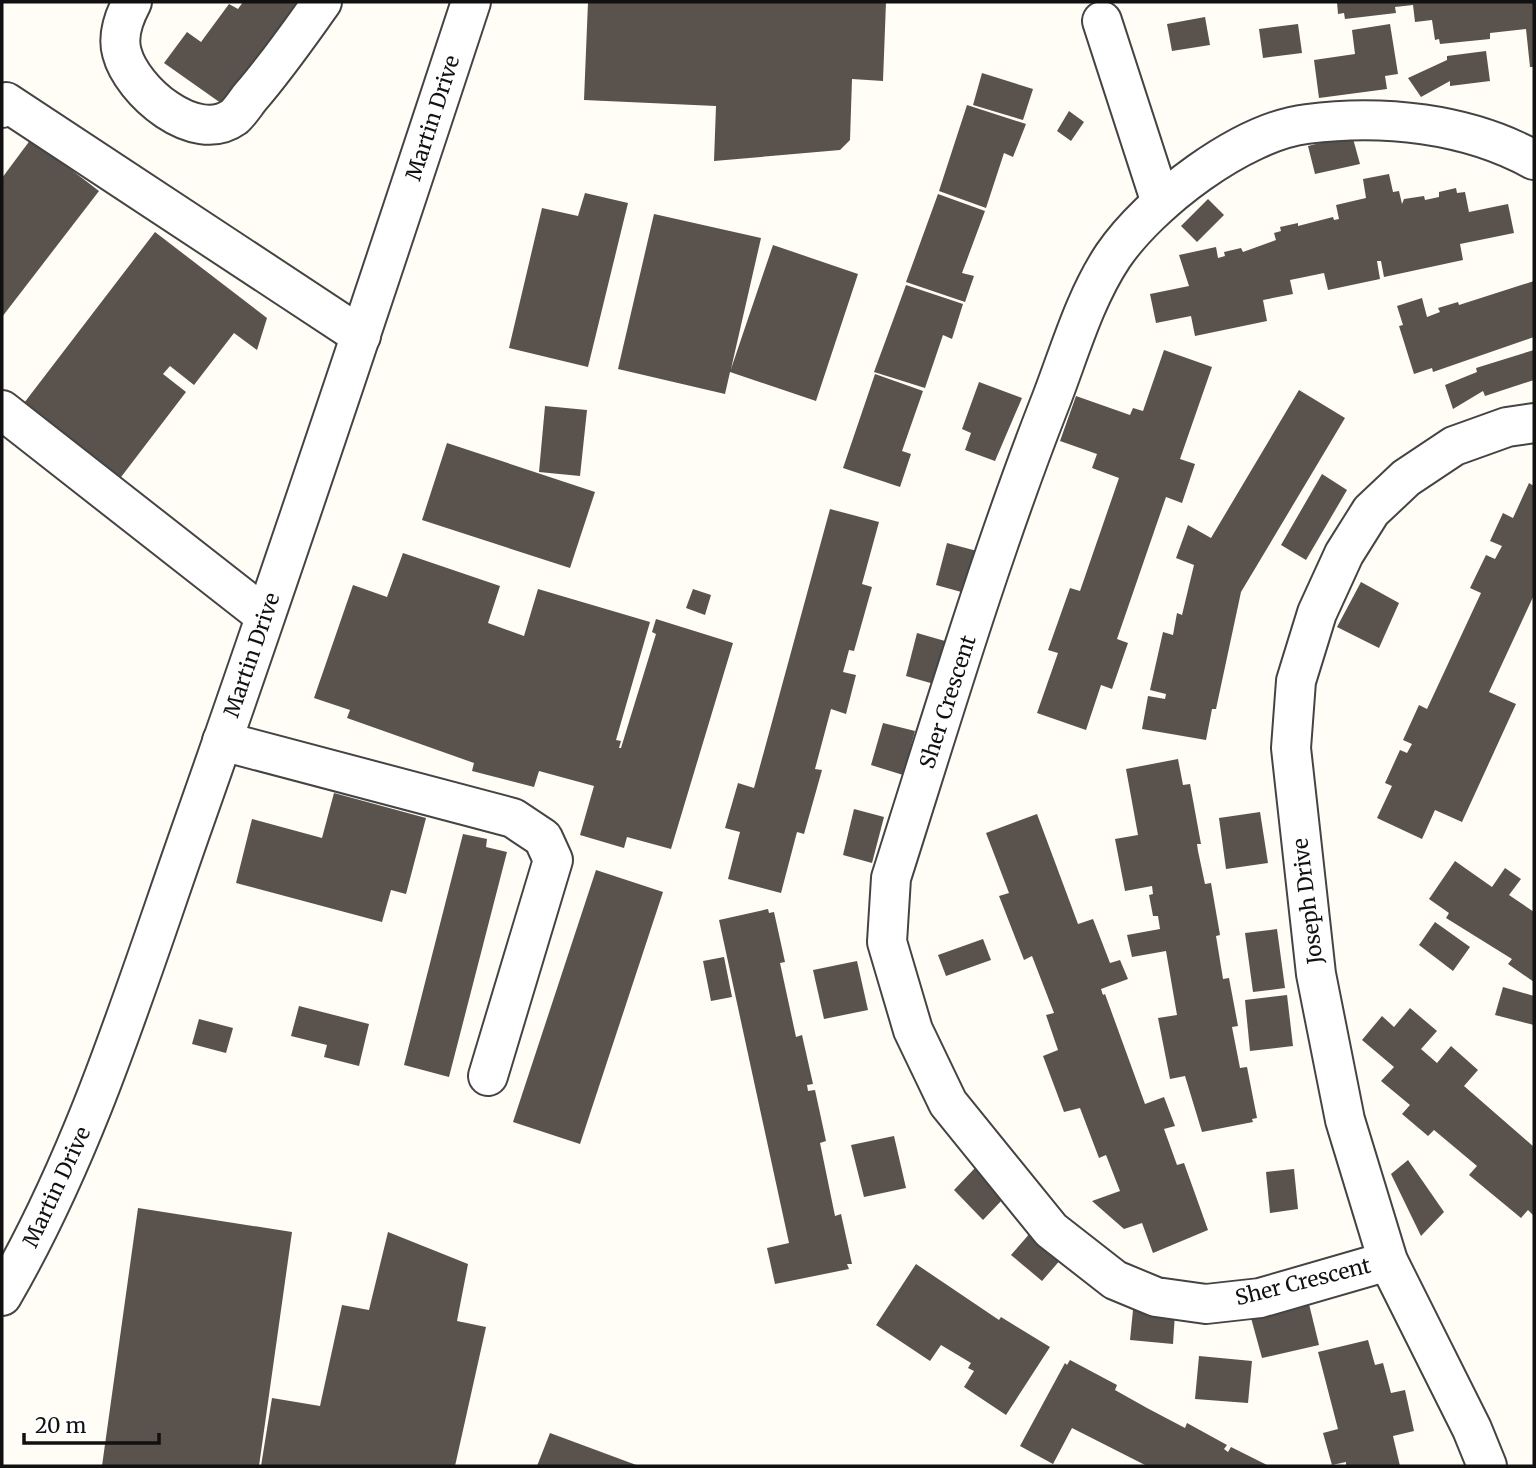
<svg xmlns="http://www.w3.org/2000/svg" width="1536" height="1468" font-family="Merriweather,serif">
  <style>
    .building { fill: #5a524d }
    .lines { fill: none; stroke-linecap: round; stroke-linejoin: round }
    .minor-casing { stroke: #444; stroke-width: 42 }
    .minor { stroke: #fff; stroke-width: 38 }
    .labels { text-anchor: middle; stroke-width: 7; stroke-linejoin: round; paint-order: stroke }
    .street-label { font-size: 21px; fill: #111; stroke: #fff }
  </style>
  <rect width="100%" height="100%" fill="#fffdf5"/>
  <g class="building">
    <path d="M243,2H300L225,106L164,63L187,32L201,42L229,4L238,9Z"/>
    <path d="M588,2H886L883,81L852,79L850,140L840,150L714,161L716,106L584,100Z"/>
    <path d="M1337,2H1534V67H1530L1526,29L1490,33V39L1440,44L1439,39L1435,40L1432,20L1415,22L1413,5L1395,7L1396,13L1345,19L1344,13L1338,14Z"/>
    <path d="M1205,17L1210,45L1172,51L1167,24Z"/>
    <path d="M1298,24L1302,53L1263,58L1259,29Z"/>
    <path d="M1390,24L1398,74L1385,76L1387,89L1319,98L1314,60L1355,54L1352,30Z"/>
    <path d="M1486,51L1490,81L1450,86V81L1421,97L1408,78L1447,60V56Z"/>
    <path d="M982,73L1033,89L1023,120L973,105Z"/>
    <path d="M967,105L1026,124L1013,157L1004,153L986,208L939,191Z"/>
    <path d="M1069,111L1084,122L1071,141L1057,131Z"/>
    <path d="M1352,135L1360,164L1315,174L1308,146Z"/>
    <path d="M31,139L99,191L2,317V178Z"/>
    <path d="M1389,174L1393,192L1399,191L1402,204L1404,199L1424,196L1425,200L1439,197V192L1456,188L1457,193L1465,192L1469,212L1508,204L1514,233L1460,244L1463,260L1384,277L1381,261H1377L1380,279L1328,290L1324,273L1290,280L1293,294L1263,300L1267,321L1195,336L1191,316L1156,323L1150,294L1189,286L1179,255L1216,247L1218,258L1225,256L1224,252L1241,248L1243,252L1276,240L1274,233L1281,231L1280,227L1298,223V226L1333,217L1334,220L1339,219L1336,205L1366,198L1363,179Z"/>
    <path d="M585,193L628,203L588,367L509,348L542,208L578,216Z"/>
    <path d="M938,194L985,211L962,273L974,276L965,302L906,282Z"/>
    <path d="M1208,199L1224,215L1197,242L1181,226Z"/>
    <path d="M654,214L761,238L731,369L773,245L858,274L816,401L730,372L725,394L618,369Z"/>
    <path d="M155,232L267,318L257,350L234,333L194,385L170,366L163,374L186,392L118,481L21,407Z"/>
    <path d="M1534,281V337L1433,372L1432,368L1414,374L1399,326L1403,325L1397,306L1422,298L1427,317L1440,312L1438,308L1458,302L1459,305Z"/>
    <path d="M906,285L963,304L952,339L943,335L925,388L874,372Z"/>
    <path d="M1164,350L1212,367L1180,459L1195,464L1182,503L1166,497L1117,639L1128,643L1112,689L1101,685L1086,730L1037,713L1058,653L1048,650L1070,588L1080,591L1119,478L1092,468L1097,454L1060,441L1076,396L1130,415L1133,408L1143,411Z"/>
    <path d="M1534,350V380L1485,396L1483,391L1453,409L1445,385L1477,372L1476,368Z"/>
    <path d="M875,374L923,391L902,451L911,454L900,487L843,468Z"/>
    <path d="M979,382L1022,398L995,461L965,450L971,433L962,429Z"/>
    <path d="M1299,390L1345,418L1241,592L1216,709H1212L1206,740L1142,729L1148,696L1165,699L1166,694L1150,690L1163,632L1173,635L1177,613L1182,615L1194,565L1176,558L1188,525L1211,538Z"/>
    <path d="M545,406L587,410L580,476L539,472Z"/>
    <path d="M447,443L595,492L570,568L422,520Z"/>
    <path d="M1322,474L1347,490L1306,560L1281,545Z"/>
    <path d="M1529,483L1534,486V595L1489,692L1516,704L1462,822L1435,810L1422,839L1377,818L1392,786L1385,783L1400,750L1407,753L1412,744L1403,740L1419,705L1427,709L1481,593L1470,588L1486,555L1495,559L1502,546L1490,541L1503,513L1513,518Z"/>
    <path d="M830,509L879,522L862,584L872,587L854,651L849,650L843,672L856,675L846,714L831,709L815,769L822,770L804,834L797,832L781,893L728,879L740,832L725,828L738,783L754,788Z"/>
    <path d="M947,543L977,551L965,593L936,585Z"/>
    <path d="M403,553L500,586L488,623L524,636L538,589L650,622L616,740L621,741L619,748H621L656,634L652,632L656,619L733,643L671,849L627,837L624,848L580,835L594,786L539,771L534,787L472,771L474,763L347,718L350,710L314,698L353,585L387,597Z"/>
    <path d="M1361,582L1399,603L1379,648L1337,627Z"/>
    <path d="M693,589L711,595L705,615L686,608Z"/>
    <path d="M917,633L945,641L934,684L906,676Z"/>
    <path d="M883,723L915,731L903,775L871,765Z"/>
    <path d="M1178,759L1183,785L1190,784L1201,844H1197L1198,851L1205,884L1211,883L1220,935L1216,936L1223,979L1229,978L1238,1026L1232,1027L1240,1068L1247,1067L1257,1118L1252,1119L1253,1122L1202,1132L1185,1076L1170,1079L1158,1018L1177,1015L1166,951L1132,957L1127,935L1160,929L1158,916H1153L1149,895L1153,894L1152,886L1125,891L1115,839L1138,835L1126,769Z"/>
    <path d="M334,793L426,818L406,894L391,890L382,922L236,883L252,819L322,838Z"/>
    <path d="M854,809L884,817L872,863L843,855Z"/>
    <path d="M1260,812L1268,863L1226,869L1219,818Z"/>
    <path d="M1037,814L1078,924L1093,919L1110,963L1120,960L1128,979L1101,989L1103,995L1105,994L1145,1104L1164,1097L1175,1126L1164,1129L1177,1165L1184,1163L1208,1230L1153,1253L1142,1223L1124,1229L1092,1201L1120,1191L1106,1155L1099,1158L1080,1108L1064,1112L1043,1056L1058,1050L1046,1015L1054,1013L1032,956L1024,960L999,896L1009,893L986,833Z"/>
    <path d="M463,834L487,839L486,847L507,852L449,1077L404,1065Z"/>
    <path d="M1455,861L1492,887L1505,868L1521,879L1509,895L1534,912V982L1508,964L1512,959L1446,918L1449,913L1429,899Z"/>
    <path d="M596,870L663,892L580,1144L513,1122Z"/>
    <path d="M768,909L769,913L774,912L785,962L780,963L796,1037L802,1035L813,1084L807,1085L808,1091L815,1090L826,1141L820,1143L835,1216L841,1214L852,1264H847L849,1269L775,1284L767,1248L789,1243L719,920Z"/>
    <path d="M1435,922L1470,947L1453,971L1419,945Z"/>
    <path d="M1277,929L1285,988L1253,992L1245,933Z"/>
    <path d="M983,939L991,960L946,976L938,955Z"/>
    <path d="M724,957L732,997L711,1001L703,961Z"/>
    <path d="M857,961L868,1010L824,1019L813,970Z"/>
    <path d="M1503,987L1534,996V1025L1495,1015Z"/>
    <path d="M1287,995L1293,1046L1250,1051L1245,1000Z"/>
    <path d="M299,1006L369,1024L359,1066L324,1057L327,1045L291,1036Z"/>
    <path d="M1410,1008L1437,1031L1421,1049L1437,1063L1451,1046L1478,1070L1464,1086L1534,1147V1216L1528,1210L1521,1218L1469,1175L1477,1166L1434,1130L1428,1136L1402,1114L1410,1105L1381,1081L1394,1067L1362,1040L1382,1016L1394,1027Z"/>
    <path d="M199,1019L233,1028L226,1053L192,1044Z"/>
    <path d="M894,1136L906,1188L864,1197L851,1145Z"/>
    <path d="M1408,1160L1444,1212L1421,1236L1391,1174Z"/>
    <path d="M975,1168L1004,1198L983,1220L954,1190Z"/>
    <path d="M1294,1169L1298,1209L1270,1213L1266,1172Z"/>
    <path d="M138,1208L292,1232L259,1466H102Z"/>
    <path d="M388,1232L468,1264L457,1321L486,1327L455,1466H261L272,1398L320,1406L342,1305L369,1310Z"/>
    <path d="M1031,1232L1062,1258L1042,1281L1011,1255Z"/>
    <path d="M916,1264L999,1320L1001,1317L1050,1347L1006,1415L964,1387L974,1371L968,1368L971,1363L941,1345L930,1361L876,1325Z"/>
    <path d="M1309,1304L1319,1345L1262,1358L1251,1318Z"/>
    <path d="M1133,1310L1175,1313L1173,1344L1130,1340Z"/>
    <path d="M1368,1340L1375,1365L1383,1363L1391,1393L1405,1390L1414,1431L1393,1436L1400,1466H1346V1462L1332,1465L1323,1433L1338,1429L1318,1352Z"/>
    <path d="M1199,1356L1252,1361L1248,1403L1195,1399Z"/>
    <path d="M1070,1360L1117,1385L1115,1390L1147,1408L1185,1428L1187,1423L1227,1445L1224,1449L1228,1452L1231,1447L1269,1466H1147L1072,1428L1053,1464L1020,1446L1065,1363L1067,1365Z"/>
    <path d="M550,1433L639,1466H537Z"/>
  </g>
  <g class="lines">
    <g class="minor-casing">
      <g id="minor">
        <path d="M132,2C124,17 117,36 122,53C132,91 195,145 234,117C240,112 246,102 251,96C277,66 299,34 322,2"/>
        <path d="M1102,21L1161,203"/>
        <path d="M2,108L6,102L361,336"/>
        <path d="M2,410L265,616"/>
        <path d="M222,741L513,818L543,838L553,860L488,1076"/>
        <path d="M1388,1261L1260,1298L1206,1304L1156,1297L1115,1280L1051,1230L948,1103L913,1030L887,942L891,878C941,721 988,562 1048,408C1068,358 1083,301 1113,256C1150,202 1241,132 1307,124C1382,114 1467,123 1534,160"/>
        <path d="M2,1296C88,1148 137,983 194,822C290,550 381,276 471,2"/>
        <path d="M1487,1466L1472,1429L1388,1261L1345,1120L1316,974L1291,748L1296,681L1317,613L1344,554L1371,511L1406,478L1454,446L1507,427L1534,423"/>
      </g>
    </g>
    <use href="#minor" class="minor"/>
  </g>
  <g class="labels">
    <g class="street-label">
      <text transform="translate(433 118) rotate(-72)" y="7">Martin Drive</text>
      <text transform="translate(252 655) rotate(-71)" y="7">Martin Drive</text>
      <text transform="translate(948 702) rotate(-72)" y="7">Sher Crescent</text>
      <text transform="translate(1308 901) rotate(-97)" y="7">Joseph Drive</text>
      <text transform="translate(57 1187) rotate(-65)" y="7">Martin Drive</text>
      <text transform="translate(1303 1282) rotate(-14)" y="7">Sher Crescent</text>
    </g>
  </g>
  <rect width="1536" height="1468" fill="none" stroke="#111111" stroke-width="7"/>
  <path d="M24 1433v10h135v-10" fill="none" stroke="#111111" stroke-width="3.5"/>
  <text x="35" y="1433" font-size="21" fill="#111111" stroke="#ffffff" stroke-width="5" paint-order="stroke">20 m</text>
</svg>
